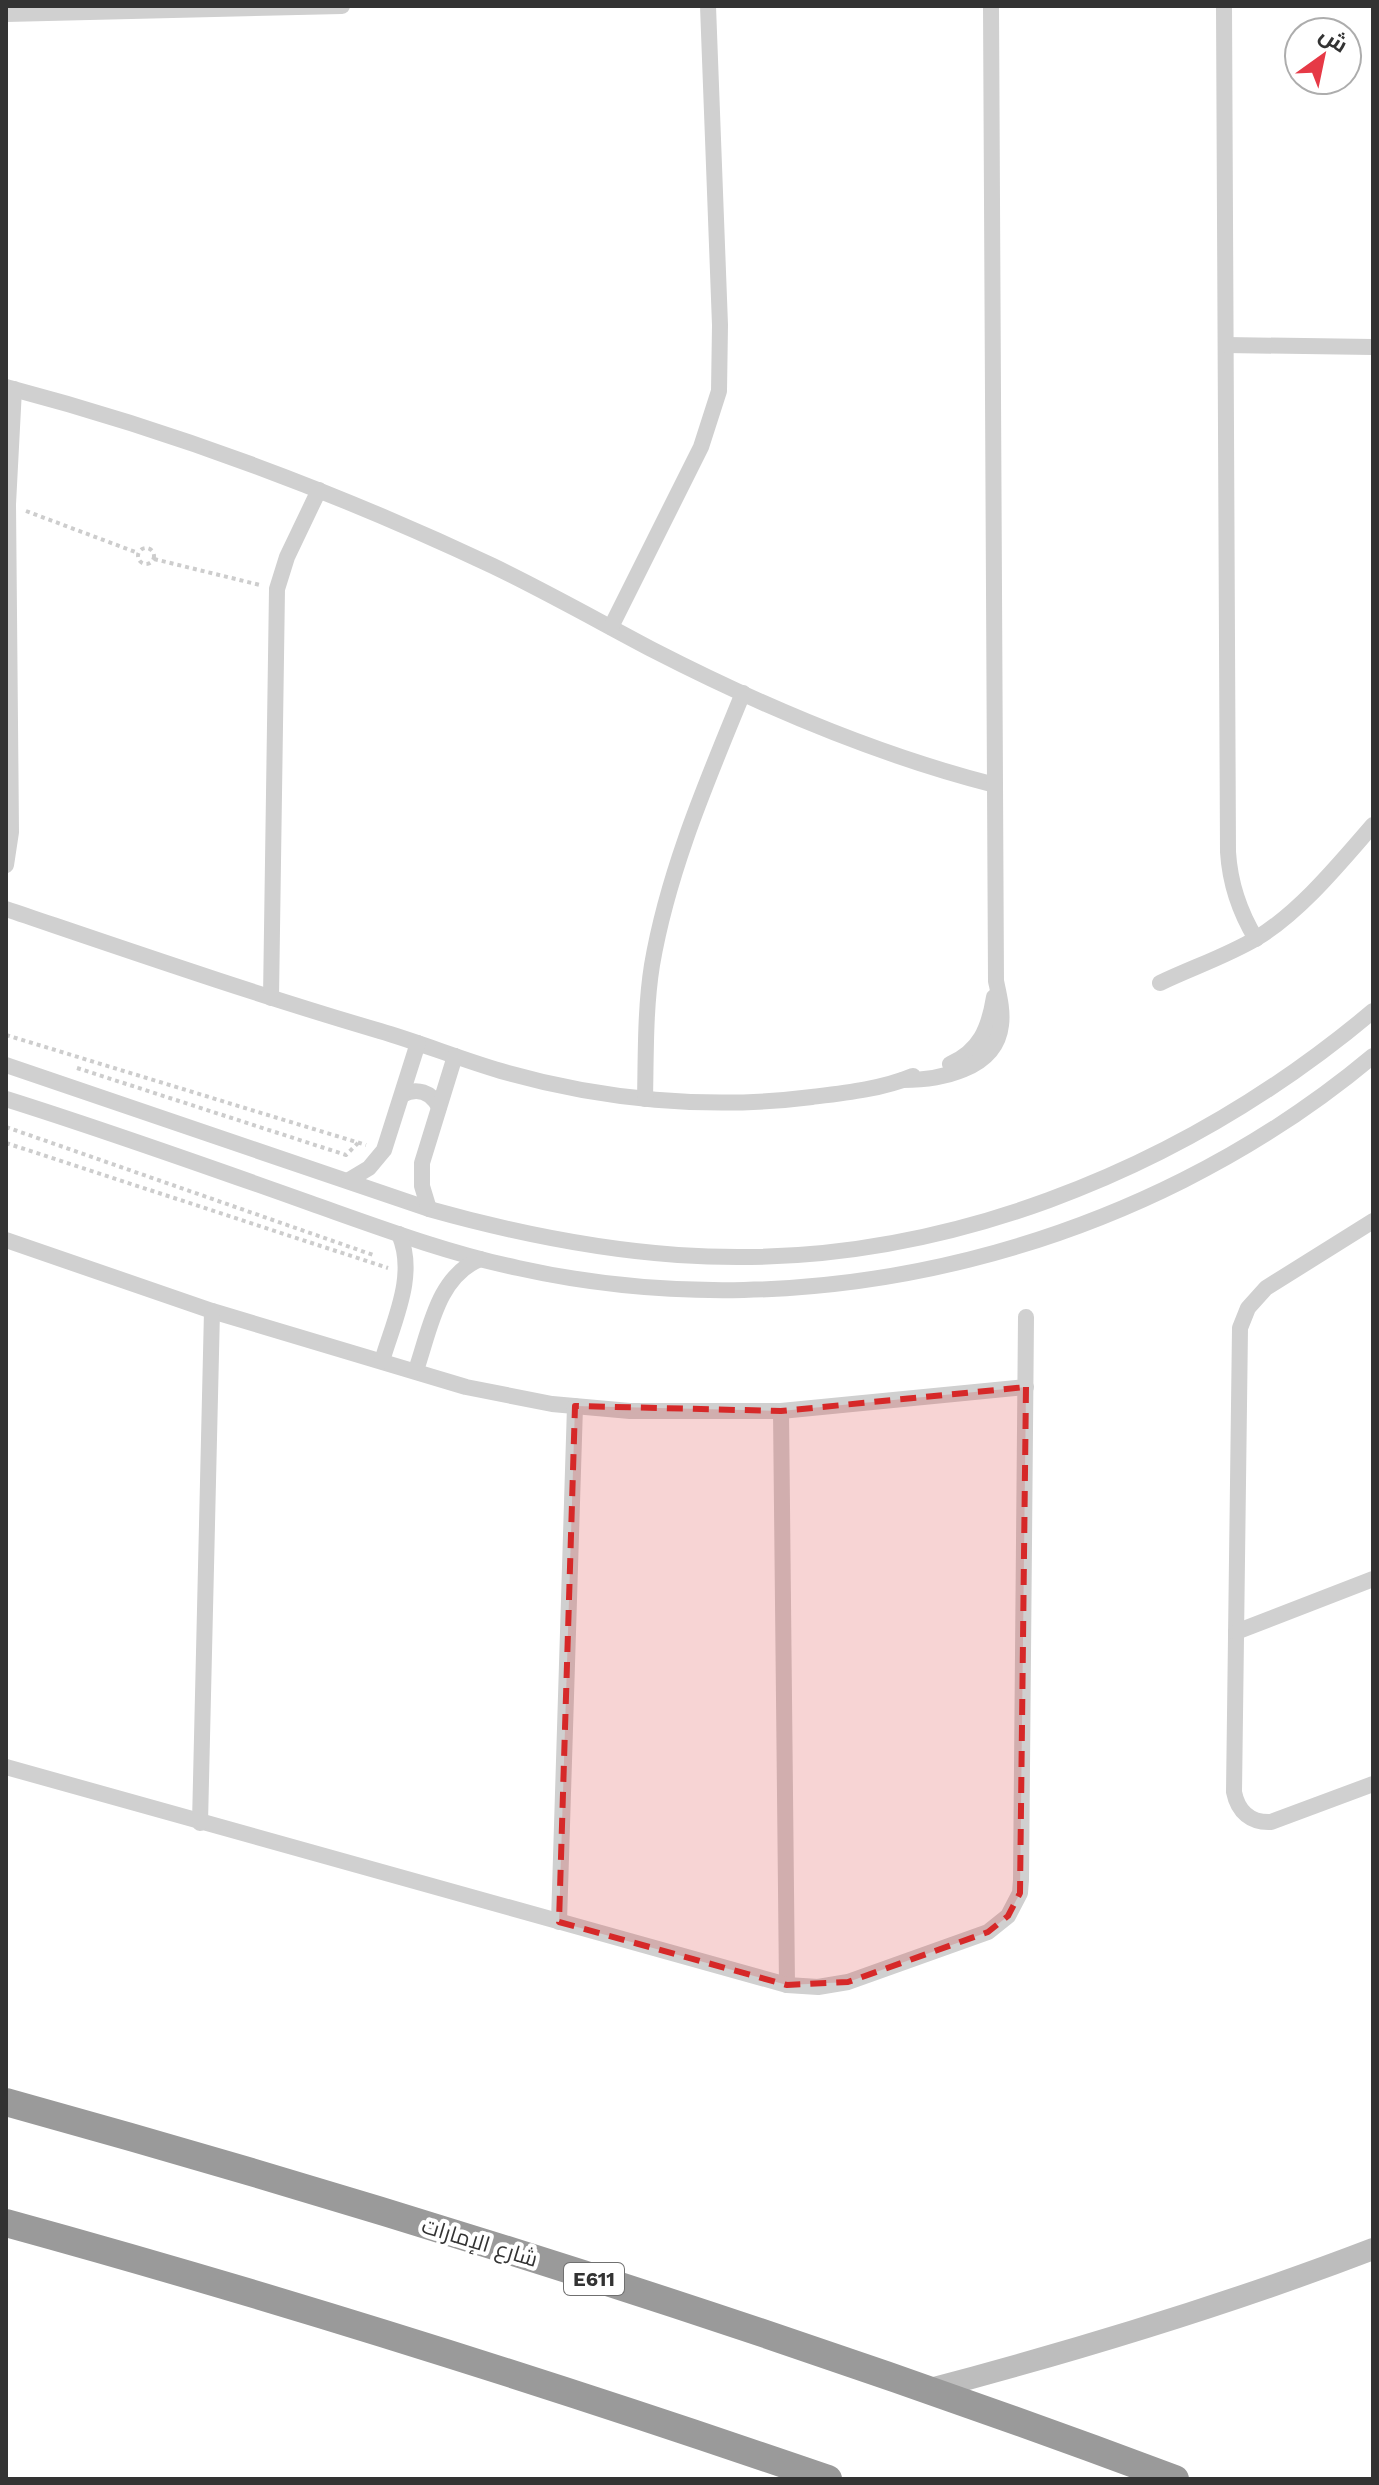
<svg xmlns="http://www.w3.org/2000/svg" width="1379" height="2485" font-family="'Work Sans',Cairo,sans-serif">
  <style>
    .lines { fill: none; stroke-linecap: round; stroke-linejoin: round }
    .path { stroke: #cdcdcd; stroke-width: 4; stroke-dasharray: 4 4; stroke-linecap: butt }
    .street { stroke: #d0d0d0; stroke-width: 16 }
    .secondary { stroke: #bdbdbd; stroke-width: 22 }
    .highway { stroke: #9a9a9a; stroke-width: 28 }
    .marked { fill: #d62828; fill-opacity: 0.2; stroke: #d62828; stroke-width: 6; stroke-dasharray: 16 10; stroke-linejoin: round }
    .labels { text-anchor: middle; stroke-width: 8; stroke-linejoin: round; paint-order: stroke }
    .shield { fill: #fff; stroke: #707070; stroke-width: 2 }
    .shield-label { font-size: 20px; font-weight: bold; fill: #333 }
    .street-label { font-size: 22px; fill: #333; stroke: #fff }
  </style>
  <rect width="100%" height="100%" fill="#fff"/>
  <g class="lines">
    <g class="path">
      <path d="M26,511L138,553"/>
      <circle cx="146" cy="556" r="8"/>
      <path d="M154,559L260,585"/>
      <path d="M6,1035L366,1145"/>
      <path d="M77,1068L346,1155L358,1143"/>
      <path d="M6,1127L376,1256"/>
      <path d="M6,1143L388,1268"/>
    </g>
    <g class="street">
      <path d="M1224,6L1228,852C1230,884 1239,911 1256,939"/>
      <path d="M6,14L342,6"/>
      <path d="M1226,345L1373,347"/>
      <path d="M6,387C174,431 336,492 493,566C547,592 600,622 653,650C762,706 877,755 995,785"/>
      <path d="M611,627L701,447L719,391L720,325L708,6"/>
      <path d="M6,865L11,832L8,504L14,389"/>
      <path d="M6,909C130,951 254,994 380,1031C421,1043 460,1059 501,1071C601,1100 709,1110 812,1097C845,1093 882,1089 913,1076"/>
      <path d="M1160,983C1191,968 1227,956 1257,938C1301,911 1339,864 1373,825"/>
      <path d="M271,998L277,589L287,557L319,490"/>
      <path d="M950,1064C980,1051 989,1028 994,997"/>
      <path d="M6,1065L429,1209C511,1232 593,1249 678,1255C932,1273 1181,1172 1373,1011"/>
      <path d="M903,1080C939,1080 996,1070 1001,1025C1003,1011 999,995 996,981L991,6"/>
      <path d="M402,1095C417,1087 431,1092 439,1107"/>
      <path d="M6,1099C108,1131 209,1167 310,1203C378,1227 447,1253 518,1268C814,1334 1141,1250 1373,1056"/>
      <path d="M645,1099C646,1054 645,1009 652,965C668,871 707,781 743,693"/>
      <path d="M349,1180L369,1168L384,1150L418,1043"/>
      <path d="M429,1209L422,1186V1163L455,1056"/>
      <path d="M1373,1221L1266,1288L1248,1308L1240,1328L1234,1792C1238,1812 1251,1823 1271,1822L1373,1784"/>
      <path d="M6,1240L212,1311L466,1387L552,1404L630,1411H781L1026,1387"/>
      <path d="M382,1361C394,1320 417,1275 399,1234"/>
      <path d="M416,1370C430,1330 437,1277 480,1259"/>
      <path d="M781,1411L787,1985"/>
      <path d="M1236,1632L1373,1579"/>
      <path d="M6,1767L787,1985L818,1987L848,1982L988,1932L1008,1916L1020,1893L1021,1880L1026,1317"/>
      <path d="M200,1823L212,1311"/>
      <path d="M559,1922L575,1406"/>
    </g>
    <path class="secondary" d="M927,2390C1078,2350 1227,2305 1373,2249"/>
    <g class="highway">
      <path d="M6,2102C400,2211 791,2336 1175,2479"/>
      <path d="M6,2223C283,2299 557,2386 828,2479"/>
    </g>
  </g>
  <path class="marked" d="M1026,1387L1020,1893L1008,1916L988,1932L848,1982L787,1985L559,1922L575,1406L781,1411Z"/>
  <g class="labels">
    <rect class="shield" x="564" y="2263" width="60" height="32" rx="6"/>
    <g class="shield-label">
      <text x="594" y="2286">E611</text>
    </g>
    <g class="street-label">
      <text transform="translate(480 2242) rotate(17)" y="8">شارع الإمارات</text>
    </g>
  </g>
  <rect width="1379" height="2485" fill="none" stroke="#333333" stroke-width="16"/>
  <g transform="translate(1323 56) rotate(33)"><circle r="38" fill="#ffffff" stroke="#adadad" stroke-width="2"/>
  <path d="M0-6L14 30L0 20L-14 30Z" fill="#e63946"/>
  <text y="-12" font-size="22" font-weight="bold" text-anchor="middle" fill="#333333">ش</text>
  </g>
</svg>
